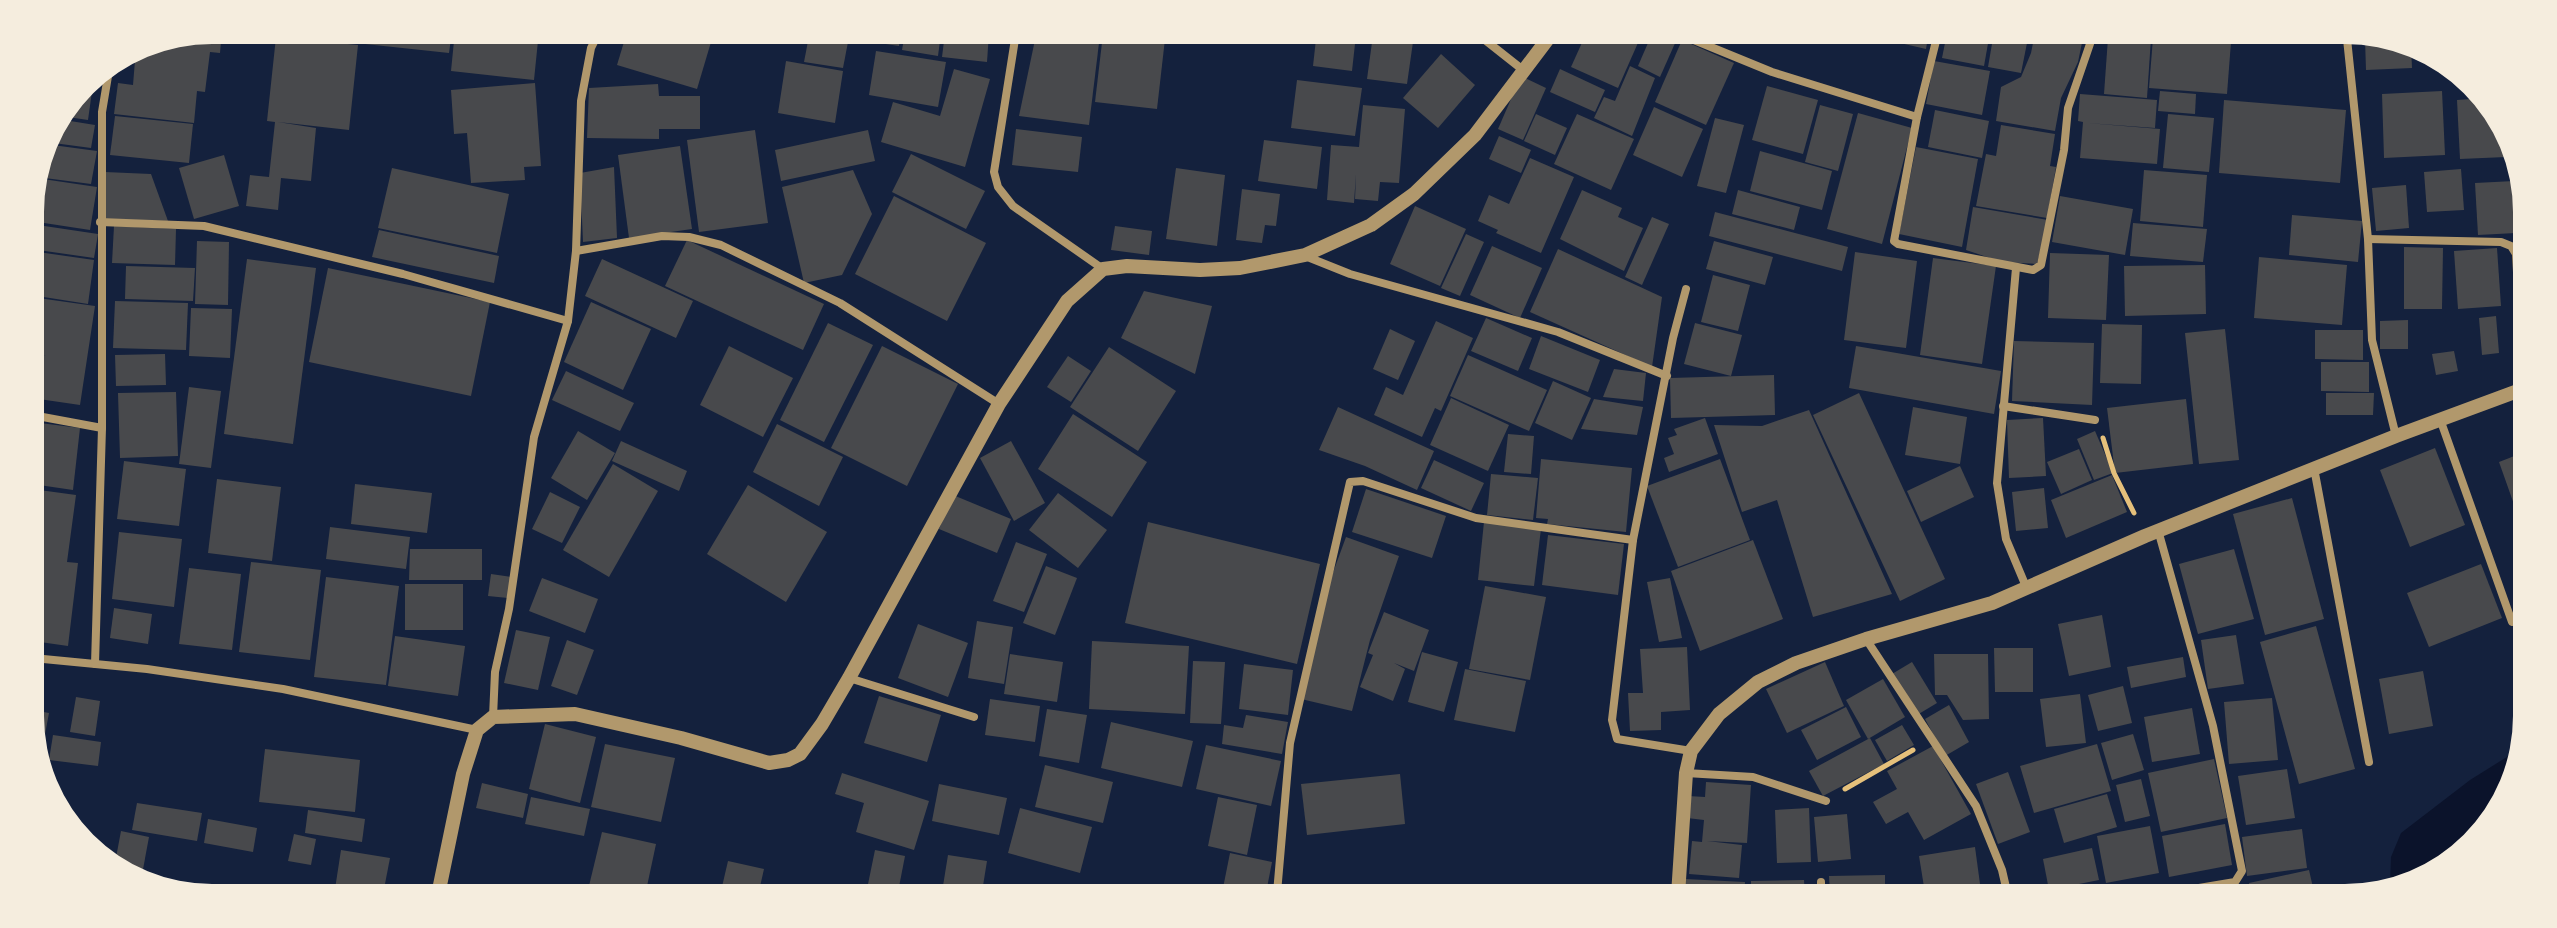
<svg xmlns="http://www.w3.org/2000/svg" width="2557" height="928" font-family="'Varela Round',sans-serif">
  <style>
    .water { fill: #0b132b }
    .building { fill: #48494c }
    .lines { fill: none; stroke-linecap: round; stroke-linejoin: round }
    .path { stroke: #e5c07b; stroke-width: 5 }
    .minor { stroke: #b1986c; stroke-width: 8 }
    .tertiary { stroke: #b1986c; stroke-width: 14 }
  </style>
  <rect width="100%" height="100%" fill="#14213d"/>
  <path class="water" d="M2518,750L2517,774L2456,860L2390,885L2391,857L2401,833L2470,780Z"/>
  <g class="building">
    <path d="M212,30H222L220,53L210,52L205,92L197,91L194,123L114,114L118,83L133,85L136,48L143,44Z"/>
    <path d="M309,30L344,31H452L449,53L309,38Z"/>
    <path d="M455,31H539L534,80L451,71Z"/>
    <path d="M627,32H714L697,89L617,65Z"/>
    <path d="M867,33H901L899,46L866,41Z"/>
    <path d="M905,33H941L938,56L902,50Z"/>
    <path d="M945,33H989L987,62L942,57Z"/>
    <path d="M1103,34L1165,39L1157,109L1095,102Z"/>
    <path d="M1036,35L1099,43L1089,125L1019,116Z"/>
    <path d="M1373,35H1414L1407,84L1367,79Z"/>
    <path d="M809,36L848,42L843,68L804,62Z"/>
    <path d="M1585,36H1641L1618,88L1571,67Z"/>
    <path d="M1651,36H1666L1676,41L1660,77L1638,66Z"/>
    <path d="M276,37L358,45L349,130L278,122L316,128L311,181L281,178L278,210L246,206L250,175L269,177L275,122L267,121Z"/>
    <path d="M1874,37H1928L1926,49Z"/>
    <path d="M1946,38H1989L1984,66L1942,58Z"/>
    <path d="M1993,38H2028L2021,73L1988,67Z"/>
    <path d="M2034,38H2083L2078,62L2061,98L2055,131L1996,121L2001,87L2021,77L2031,53Z"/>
    <path d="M2108,38H2151L2147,98L2104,94Z"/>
    <path d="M2153,38L2231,42L2227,94L2149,88Z"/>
    <path d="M1316,39L1355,44L1352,71L1313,66Z"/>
    <path d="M2365,39L2403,40L2411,45L2412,68L2366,70Z"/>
    <path d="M1682,40L1734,63L1706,125L1655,102Z"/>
    <path d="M876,51L946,62L938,107L869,95Z"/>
    <path d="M1441,54L1475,85L1438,128L1403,98Z"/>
    <path d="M786,61L843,71L835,123L778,113Z"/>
    <path d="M1934,61L1990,71L1982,115L1926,104Z"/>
    <path d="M1630,66L1655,78L1632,136L1594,118L1604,97L1615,101Z"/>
    <path d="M954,69L990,79L965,167L881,142L893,102L940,116Z"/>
    <path d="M1560,69L1605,90L1595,112L1550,92Z"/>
    <path d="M1521,76L1546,88L1523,140L1498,129Z"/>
    <path d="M1297,80L1362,88L1355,136L1291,128Z"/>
    <path d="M86,83L93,84L88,120L61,116Z"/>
    <path d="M535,83L541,166L524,167L525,180L471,183L467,133L454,134L451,90Z"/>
    <path d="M658,84L659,96H700V129H659V139L587,138L589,88Z"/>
    <path d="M1767,86L1818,100L1803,154L1752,140Z"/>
    <path d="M2160,91L2196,94L2195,114L2158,111Z"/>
    <path d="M2442,91L2445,155L2384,158L2382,94Z"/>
    <path d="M2080,94L2157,100L2155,128L2087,123L2160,129L2157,164L2080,158L2083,122L2078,121Z"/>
    <path d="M2485,98L2505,143L2506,157L2460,159L2457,100Z"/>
    <path d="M2224,100L2346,110L2340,183L2219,173Z"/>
    <path d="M1363,105L1405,109L1399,183L1380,182L1378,201L1355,199L1356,174L1354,203L1327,200L1331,145L1359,147Z"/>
    <path d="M1820,105L1853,114L1838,171L1805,162Z"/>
    <path d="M1654,107L1703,129L1682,177L1633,155Z"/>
    <path d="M1935,110L1989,121L1982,158L1928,147Z"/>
    <path d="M1858,113L1912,128L1882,244L1827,229Z"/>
    <path d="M1536,114L1567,128L1555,155L1524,141Z"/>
    <path d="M1577,114L1634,139L1611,190L1554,164Z"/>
    <path d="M2168,114L2214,118L2209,172L2163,168Z"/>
    <path d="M115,116L193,124L189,163L110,155Z"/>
    <path d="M1715,118L1744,125L1726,193L1697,186Z"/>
    <path d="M58,119L95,125L91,148L46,142L49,132Z"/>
    <path d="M2001,125L2055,134L2050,166L2056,167L2047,218L1976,206L1986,154L1996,156Z"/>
    <path d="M1016,129L1082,137L1078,172L1012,165Z"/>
    <path d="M755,130L768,223L699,232L687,140Z"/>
    <path d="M868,130L875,161L781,181L775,150Z"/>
    <path d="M1499,136L1531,150L1521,173L1489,159Z"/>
    <path d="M1264,140L1322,147L1317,189L1258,181Z"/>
    <path d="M45,144L97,151L91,184L37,177Z"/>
    <path d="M680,146L692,229L629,238L618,155Z"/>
    <path d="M1916,147L1978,159L1962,247L1899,234Z"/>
    <path d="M1760,151L1832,171L1822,210L1750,191Z"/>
    <path d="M911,154L985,191L966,229L892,192Z"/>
    <path d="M224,155L239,206L194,219L179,168Z"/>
    <path d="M1530,158L1574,177L1541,253L1496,233L1498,230L1478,221L1489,195L1509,204Z"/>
    <path d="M614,167L617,238L583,242L580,173Z"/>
    <path d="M392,168L509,194L497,253L378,228Z"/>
    <path d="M1176,168L1225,175L1217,246L1166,239Z"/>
    <path d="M2461,169L2464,210L2427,212L2424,172Z"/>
    <path d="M853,170L872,214L842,275L804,283L782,187Z"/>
    <path d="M2144,170L2207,175L2203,227L2140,221Z"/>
    <path d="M105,172L151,174L168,221L104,219Z"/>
    <path d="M36,178L97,187L90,230L31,221L30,200Z"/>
    <path d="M2514,181L2516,233L2478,235L2475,183Z"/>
    <path d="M2406,185L2409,228L2376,231L2372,188Z"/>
    <path d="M1242,189L1280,194L1276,226L1265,225L1262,243L1236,240Z"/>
    <path d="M1582,190L1622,208L1618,217L1643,228L1624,271L1560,239Z"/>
    <path d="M1738,190L1800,207L1794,230L1732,214Z"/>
    <path d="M894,196L986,243L947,321L855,274Z"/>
    <path d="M2060,196L2133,209L2125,255L2052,242Z"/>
    <path d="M1415,206L1466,229L1440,286L1390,264Z"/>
    <path d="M1973,207L2048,220L2037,264L2002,262L1966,250Z"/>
    <path d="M1715,212L1848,247L1842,271L1709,236Z"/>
    <path d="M2292,215L2362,221L2358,262L2289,255Z"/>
    <path d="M1652,217L1669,224L1642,285L1625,277Z"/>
    <path d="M2133,223L2207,229L2203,262L2130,256Z"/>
    <path d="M31,224L98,234L94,258L31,249Z"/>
    <path d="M114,226L176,229L175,265L112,263Z"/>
    <path d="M1115,226L1152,231L1149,255L1111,250Z"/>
    <path d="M379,230L499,256L494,283L372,257Z"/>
    <path d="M1466,234L1484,242L1460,296L1441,288Z"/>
    <path d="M687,240L824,304L803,350L665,286Z"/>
    <path d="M197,241L229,242L228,305L195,304Z"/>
    <path d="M1714,241L1773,257L1765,285L1706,269Z"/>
    <path d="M1492,246L1542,268L1520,318L1470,295Z"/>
    <path d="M2404,247L2443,248L2442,309H2404Z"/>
    <path d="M2497,248L2501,306L2458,309L2454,251Z"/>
    <path d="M1558,249L1662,297L1652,367L1530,312Z"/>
    <path d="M31,251L94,260L88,304L31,295Z"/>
    <path d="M1855,252L1917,261L1906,348L1844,340Z"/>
    <path d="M2050,253L2109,255L2106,320L2048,318Z"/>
    <path d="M2259,257L2347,265L2342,325L2254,318Z"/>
    <path d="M1933,258L1996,266L1982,364L1920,355Z"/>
    <path d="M247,259L316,268L293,444L224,434Z"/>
    <path d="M602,259L693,301L676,338L585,296Z"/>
    <path d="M2205,265L2206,314L2125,316L2124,266Z"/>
    <path d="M126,266L195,268L193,301L125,299Z"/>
    <path d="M328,268L490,302L471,396L309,362Z"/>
    <path d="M1713,275L1750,285L1738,331L1701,322Z"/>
    <path d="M1144,291L1212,306L1195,374L1121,338Z"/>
    <path d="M31,297L95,306L80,405L32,398L31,355L46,356L31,354Z"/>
    <path d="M115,301L188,303L186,350L113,348Z"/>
    <path d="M591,302L651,329L623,390L564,362Z"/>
    <path d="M191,308L232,309L230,358L189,356Z"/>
    <path d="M2496,316L2499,353L2482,355L2479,318Z"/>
    <path d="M1486,318L1532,338L1518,371L1471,351Z"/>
    <path d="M2408,320V349H2380V321Z"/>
    <path d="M1436,321L1473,338L1441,411L1435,408L1422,437L1374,415L1386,387L1403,395Z"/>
    <path d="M828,323L873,345L824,442L780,420Z"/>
    <path d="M1695,323L1742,335L1731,376L1684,364Z"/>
    <path d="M2102,324L2142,325L2141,384L2100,383Z"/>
    <path d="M1390,329L1415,341L1398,380L1373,369Z"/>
    <path d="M2225,329L2239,460L2199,464L2185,333Z"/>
    <path d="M2315,330H2363V360L2315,359Z"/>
    <path d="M1541,336L1600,360L1588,392L1529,369Z"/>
    <path d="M2014,341L2094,343L2092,405L2012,401Z"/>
    <path d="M729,346L793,378L763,437L700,405Z"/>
    <path d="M882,346L958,384L907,486L831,448Z"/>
    <path d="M1856,346L2001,371L1994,414L1849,388Z"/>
    <path d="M1109,347L1176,391L1138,451L1070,407Z"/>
    <path d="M2454,351L2458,371L2436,375L2432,354Z"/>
    <path d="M165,354L166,385L116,386L115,355Z"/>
    <path d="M1468,355L1547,390L1529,431L1450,396Z"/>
    <path d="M1068,356L1091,371L1071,402L1047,387Z"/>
    <path d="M2321,362H2369V392L2321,391Z"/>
    <path d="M1614,369L1646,373L1643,401L1603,397Z"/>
    <path d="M566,371L634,403L620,431L552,400Z"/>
    <path d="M1774,375L1775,415L1671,418L1670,378Z"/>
    <path d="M1553,381L1591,398L1572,440L1535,423Z"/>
    <path d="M189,387L221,391L211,468L179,464Z"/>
    <path d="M176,392L178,456L120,458L118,393Z"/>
    <path d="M1859,393L1945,579L1900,601L1813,415Z"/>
    <path d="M2326,393H2374L2373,415H2326Z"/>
    <path d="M1451,398L1509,425L1488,471L1430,445Z"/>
    <path d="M1594,399L1643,407L1637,435L1581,429Z"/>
    <path d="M2186,399L2193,464L2115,473L2107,408Z"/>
    <path d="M1338,407L1434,451L1417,490L1365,466L1319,450Z"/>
    <path d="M1913,407L1967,417L1960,464L1905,455Z"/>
    <path d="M1809,410L1892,594L1813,617L1777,500L1742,512L1714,425L1762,426Z"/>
    <path d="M1073,414L1147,462L1112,517L1038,469Z"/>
    <path d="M1705,418L1718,454L1669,472L1664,458L1674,454L1668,438L1677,435L1674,429Z"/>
    <path d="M2043,418L2046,476L2009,478L2007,420Z"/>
    <path d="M32,422L80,428L73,490L32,484Z"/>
    <path d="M777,424L843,457L819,506L753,472Z"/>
    <path d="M578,431L615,453L587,500L551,478Z"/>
    <path d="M2095,431L2113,473L2094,480L2077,439Z"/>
    <path d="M1508,434L1534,436L1531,474L1504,472Z"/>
    <path d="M621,441L687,471L679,491L612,461Z"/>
    <path d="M1011,441L1045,503L1014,521L980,458Z"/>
    <path d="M2435,448L2465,525L2410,547L2380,470Z"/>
    <path d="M2079,449L2092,480L2061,494L2047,462Z"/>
    <path d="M2522,453L2521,509L2516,510L2499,462Z"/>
    <path d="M1541,459L1632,468L1626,532L1547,524L1548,519L1536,518Z"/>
    <path d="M1720,459L1750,540L1678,567L1647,486Z"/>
    <path d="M1434,460L1484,483L1471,511L1421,488Z"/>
    <path d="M124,461L186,469L179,526L117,519Z"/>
    <path d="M613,464L658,491L609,577L563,550Z"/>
    <path d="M1960,466L1974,497L1921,522L1907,491Z"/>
    <path d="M1491,474L1538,478L1533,520L1487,515Z"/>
    <path d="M2112,475L2127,512L2066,538L2051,500Z"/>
    <path d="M217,479L281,487L272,561L208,553Z"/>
    <path d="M355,484L432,493L427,533L351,524Z"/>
    <path d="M748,485L827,532L786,602L707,554Z"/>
    <path d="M2044,488L2048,528L2016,531L2012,492Z"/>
    <path d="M32,489L76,495L67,562L78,563L68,646L33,641Z"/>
    <path d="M1366,489L1446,516L1432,558L1352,532Z"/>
    <path d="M550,492L580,507L562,543L532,529Z"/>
    <path d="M1058,493L1107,530L1078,568L1029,530Z"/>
    <path d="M953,495L1011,519L997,553L939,529Z"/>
    <path d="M2292,498L2324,619L2265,635L2233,514Z"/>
    <path d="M1148,522L1320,564L1297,664L1125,623Z"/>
    <path d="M1484,522L1541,529L1534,586L1478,580Z"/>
    <path d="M330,527L410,537L406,569L326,559Z"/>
    <path d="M119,532L182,539L174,607L112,599Z"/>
    <path d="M1548,535L1624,544L1618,595L1542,585Z"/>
    <path d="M1346,537L1399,556L1370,640L1352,711L1301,699L1327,589Z"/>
    <path d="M1753,540L1783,619L1700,651L1671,571Z"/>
    <path d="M1016,542L1047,554L1024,612L993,601Z"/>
    <path d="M410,549H482V580H409Z"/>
    <path d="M2234,549L2254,619L2198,634L2179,564Z"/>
    <path d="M251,562L321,570L310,660L239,652Z"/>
    <path d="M2481,564L2502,618L2429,647L2407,593Z"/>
    <path d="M1046,566L1077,578L1055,635L1023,623Z"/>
    <path d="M189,568L241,574L232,650L179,644Z"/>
    <path d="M491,574L511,577L508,598L488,596Z"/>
    <path d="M326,577L399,586L386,685L314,677Z"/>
    <path d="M542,578L598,599L585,633L529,611Z"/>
    <path d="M1670,578L1682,638L1659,642L1647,582Z"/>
    <rect x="405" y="584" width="58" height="46"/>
    <path d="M1485,586L1546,597L1530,680L1469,669Z"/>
    <path d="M114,608L152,614L148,644L110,638Z"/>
    <path d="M1384,612L1429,630L1414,671L1394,663L1405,669L1393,701L1360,687L1373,655L1368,653Z"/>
    <path d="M2102,615L2111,667L2069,676L2058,624Z"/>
    <path d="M977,621L1013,627L1004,684L968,678Z"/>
    <path d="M918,624L968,643L948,697L898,678Z"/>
    <path d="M2316,626L2355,769L2299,784L2260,642Z"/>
    <path d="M516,630L550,637L538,690L504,683Z"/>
    <path d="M2236,635L2244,684L2208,689L2201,640Z"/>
    <path d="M395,636L465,646L458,696L388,686Z"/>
    <path d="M567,640L594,650L577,695L551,686Z"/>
    <path d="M1092,641L1189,646L1185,714L1089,709Z"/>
    <path d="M1687,647L1690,710L1661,712V730L1630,731L1628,693H1643L1640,649Z"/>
    <path d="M1994,648H2033V692H1995Z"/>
    <path d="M1422,652L1458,662L1444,712L1408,702Z"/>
    <path d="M1010,654L1063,662L1057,702L1004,694Z"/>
    <path d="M1934,654H1988L1989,719L1963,720L1947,695H1935Z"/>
    <path d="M2183,657L2186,677L2131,688L2127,667Z"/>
    <path d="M1193,661L1225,662L1221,724L1190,723Z"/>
    <path d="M1825,662L1844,706L1787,733L1766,689Z"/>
    <path d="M1912,662L1937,703L1917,715L1892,674Z"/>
    <path d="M1244,664L1293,670L1288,715L1239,709Z"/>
    <path d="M1465,669L1526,681L1515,732L1454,720Z"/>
    <path d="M2423,671L2433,726L2389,734L2379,679Z"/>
    <path d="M1883,679L1905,717L1868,739L1846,700Z"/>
    <path d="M2123,686L2132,723L2098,731L2088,695Z"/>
    <path d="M2080,694L2086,743L2046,747L2040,699Z"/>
    <path d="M879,696L941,715L927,762L864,743Z"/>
    <path d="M76,697L100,701L95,736L70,732Z"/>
    <path d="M2272,698L2278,760L2229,764L2224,702Z"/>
    <path d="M990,699L1040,706L1035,742L985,735Z"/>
    <path d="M1949,705L1969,742L1945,756L1925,719Z"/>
    <path d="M1846,707L1861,737L1817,760L1801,730Z"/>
    <path d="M2192,708L2200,754L2152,762L2144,717Z"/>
    <path d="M1047,709L1087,715L1079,763L1039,756Z"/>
    <path d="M33,710L49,713L41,756L35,755L33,751Z"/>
    <path d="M1246,715L1288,722L1282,754L1222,744L1224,725L1243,728Z"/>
    <path d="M1111,722L1193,741L1182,787L1101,768Z"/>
    <path d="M545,724L596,737L580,803L529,789Z"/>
    <path d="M1902,725L1914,745L1887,761L1875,740Z"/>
    <path d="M2133,734L2144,770L2112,780L2101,743Z"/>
    <path d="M53,735L101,742L98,766L49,760Z"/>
    <path d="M1870,738L1884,764L1823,796L1809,771Z"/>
    <path d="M605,744L675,758L661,822L591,807Z"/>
    <path d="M2097,744L2111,791L2034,813L2020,766Z"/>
    <path d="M1206,745L1281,761L1271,806L1196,789Z"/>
    <path d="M1933,746L1971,814L1924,840L1908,812L1886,824L1873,802L1897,789L1887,771Z"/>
    <path d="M265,749L360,760L355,812L259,802Z"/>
    <path d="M2214,759L2227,818L2161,832L2148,773Z"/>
    <path d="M1045,765L1113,782L1103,823L1035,807Z"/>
    <path d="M2287,769L2295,818L2246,825L2238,776Z"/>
    <path d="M2008,772L2030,832L1998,844L1976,784Z"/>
    <path d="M842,773L929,801L914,850L856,832L864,803L835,794Z"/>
    <path d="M1400,774L1405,824L1307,835L1301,784Z"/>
    <path d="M2141,779L2150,816L2125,822L2116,785Z"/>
    <path d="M1706,782L1751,785L1747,843L1707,841L1742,845L1739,878L1689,874L1692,841L1702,842L1704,820L1687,818L1688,796L1705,797Z"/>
    <path d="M482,783L528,794L523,818L476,808Z"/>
    <path d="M939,784L1007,798L999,835L932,821Z"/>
    <path d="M2107,794L2117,827L2064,843L2054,809Z"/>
    <path d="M531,797L590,809L584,836L525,824Z"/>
    <path d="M1218,797L1257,805L1247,855L1208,846Z"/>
    <path d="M137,803L202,813L197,841L132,830Z"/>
    <path d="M1020,808L1092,827L1080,873L1008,853Z"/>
    <path d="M1809,808L1811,862L1777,863L1775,810Z"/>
    <path d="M308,810L365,819L362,842L305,833Z"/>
    <path d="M1847,814L1851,859L1818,862L1814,817Z"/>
    <path d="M208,819L257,828L253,852L204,843Z"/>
    <path d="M2225,824L2232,865L2169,877L2162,836Z"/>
    <path d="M2150,826L2159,873L2106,883L2097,836Z"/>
    <path d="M2302,829L2307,868L2247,876L2242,837Z"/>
    <path d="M121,831L149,837L141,880L115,863Z"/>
    <path d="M602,832L656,844L646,891L588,890Z"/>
    <path d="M294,834L316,839L311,865L288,861Z"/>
    <path d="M1975,847L1980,884L1925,893L1919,856Z"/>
    <path d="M2092,848L2099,880L2049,890L2043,859Z"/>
    <path d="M341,850L390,858L384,889H335Z"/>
    <path d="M875,850L905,856L898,892L867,889Z"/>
    <path d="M1230,853L1272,862L1266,893H1222Z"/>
    <path d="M948,855L987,861L982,892H942Z"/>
    <path d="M728,861L764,869L759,891H721Z"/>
    <path d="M2309,870L2314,892L2287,897H2252L2249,883Z"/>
    <path d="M1885,875V896L1830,895L1829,876Z"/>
    <path d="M1685,879L1745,882L1744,895H1684Z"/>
    <path d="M1804,880L1805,895H1751V881Z"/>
    <path d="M2238,885L2240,897H2209L2208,890Z"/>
    <path d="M1973,889L1974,896H1935V894Z"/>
  </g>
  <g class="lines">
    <g class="path">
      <path d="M2103,438L2114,473L2134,513"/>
      <path d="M1845,789L1913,750"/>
    </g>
    <g class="minor">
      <path d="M1016,33L994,172L998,187L1013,206L1103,269"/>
      <path d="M1480,36L1523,70"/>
      <path d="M1684,36L1772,72L1917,117"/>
      <path d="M1937,37L1917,117L1894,241L1898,244L2033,270L2041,265L2064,150L2068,108L2092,38"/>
      <path d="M2347,39L2368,239L2372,340L2396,436"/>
      <path d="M100,222L204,226L403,274L568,321"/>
      <path d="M2368,239L2501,242L2511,246L2516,254L2523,381"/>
      <path d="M576,251L662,236L689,237L721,245L840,303L999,404"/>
      <path d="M1305,256L1350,274L1558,332L1667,376"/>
      <path d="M2016,268L1997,483L2006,539L2027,589"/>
      <path d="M1686,289L1673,338L1633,540L1612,720L1617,739L1691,751"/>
      <path d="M2003,406L2095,420"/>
      <path d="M32,415L102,428"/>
      <path d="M2440,419L2512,622"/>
      <path d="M2314,468L2369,762"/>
      <path d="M1866,639L1976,806L2002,870L2008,896"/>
      <path d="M33,658L147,669L283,689L477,730"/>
      <path d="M95,664L102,428V112L110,64"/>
      <path d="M849,678L974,717"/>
      <path d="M493,717L495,672L509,609L534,437L568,321L576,251L581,101L591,48L599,32"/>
      <path d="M1686,773L1753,777L1826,801"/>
      <path d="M1821,882V895"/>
      <path d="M1277,893L1290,743L1350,482L1363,481L1476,518L1633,540"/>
      <path d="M2145,897L2235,882L2242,871L2213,726L2158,530"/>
    </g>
    <g class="tertiary">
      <path d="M439,890L463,774L477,730L493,717L575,714L681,738L769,763L788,760L800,754L822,724L849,678L999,404L1067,301L1103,269L1127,266L1200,270L1240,268L1305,255L1371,225L1414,194L1475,135L1550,36"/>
      <path d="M1678,895L1686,773L1691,751L1719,714L1758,682L1796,663L1866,639L1992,603L2145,536L2396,436L2523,389"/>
    </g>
  </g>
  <path d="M0 0H2557V928H0ZM212 44H2345A168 168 0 0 1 2513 212V716A168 168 0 0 1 2345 884H212A168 168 0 0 1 44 716V212A168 168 0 0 1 212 44Z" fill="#f5edde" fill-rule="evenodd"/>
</svg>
